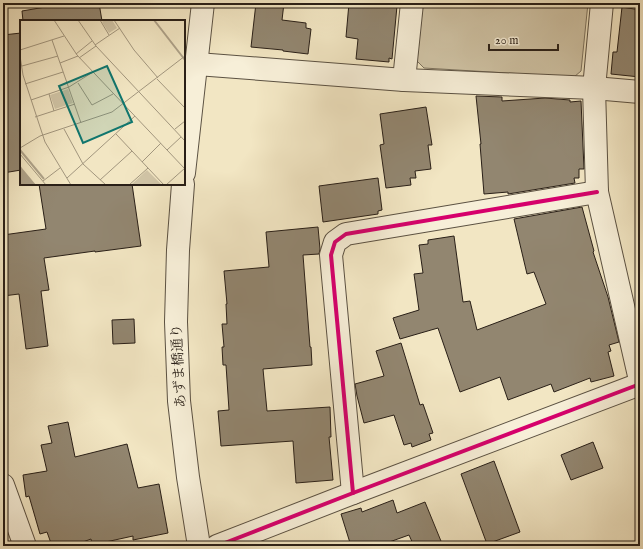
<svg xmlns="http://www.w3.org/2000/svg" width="643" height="549" font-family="'IM FELL English','Noto Serif JP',serif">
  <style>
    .green { fill: #d0c4a6; stroke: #7c725e }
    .building { fill: #928670; stroke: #291f17 }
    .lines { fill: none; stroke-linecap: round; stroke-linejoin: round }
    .minor-casing { stroke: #5b5142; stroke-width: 24 }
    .minor { stroke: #f7efd8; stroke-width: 22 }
    .cycleway-casing { stroke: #f7efd8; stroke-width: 6 }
    .cycleway { stroke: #d6006c; stroke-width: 4 }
    .labels { text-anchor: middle; stroke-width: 3.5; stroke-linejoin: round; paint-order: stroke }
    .street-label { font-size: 14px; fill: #291f17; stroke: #f7efd8 }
    .inset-river { fill: none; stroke: #aea289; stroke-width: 2 }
    .inset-road { fill: none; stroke: #a2967e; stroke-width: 1 }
    .view { fill: #0f766e; fill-opacity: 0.15; stroke: #0f766e; stroke-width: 2 }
    .inset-edge { fill: none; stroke: #291f17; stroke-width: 2 }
  </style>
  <rect width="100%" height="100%" fill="#f2e6c3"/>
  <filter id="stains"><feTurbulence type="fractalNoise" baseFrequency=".005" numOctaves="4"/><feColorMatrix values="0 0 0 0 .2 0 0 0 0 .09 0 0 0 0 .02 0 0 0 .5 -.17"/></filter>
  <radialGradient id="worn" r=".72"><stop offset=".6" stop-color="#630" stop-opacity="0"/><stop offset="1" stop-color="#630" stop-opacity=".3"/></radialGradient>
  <path class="green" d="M423,3H588L581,71L574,77L424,68L417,61Z"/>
  <g class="building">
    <path d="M69,3H99L102,21H23L22,11Z"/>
    <path d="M256,3H284L282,20L306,23V28L311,29L308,54L283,51V50L251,47Z"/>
    <path d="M349,3L397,6L392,59L389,58V62L356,59L358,39L346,37Z"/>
    <path d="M622,7L640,10V77L611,74L613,52H617Z"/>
    <path d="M21,33V170L3,173V35Z"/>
    <path d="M476,96L502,97V101L545,98L570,100V102L581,101L584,169H579V178H574L575,183L508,194V192L484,194L480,144H481Z"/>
    <path d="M426,107L432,145H428L431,169L415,171L416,178H410L411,185L386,188L380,145L384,144L380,114Z"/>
    <path d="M378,178L382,210L378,211V214L323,222L319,186Z"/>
    <path d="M39,184H132L141,246L95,252V251L44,258L49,290L41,291L48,346L26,349L19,294L3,296V235L46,229Z"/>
    <path d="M582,207L594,251L593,252L608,297L619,342L609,345L611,351L608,352L614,376L591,382L590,378L554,392L551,384L508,400L500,377L460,392L438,328L400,339L393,318L419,310L414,274L423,273L419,245L428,244V240L454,236L463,302L470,301L477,330L546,304L534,272L527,274L514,219Z"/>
    <path d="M318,227L320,249L319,254L303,255L310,347H311L312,365L263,369L267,411L330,407L331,437H329L333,480L296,483L293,441L221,446L218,411L229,410L226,365H223L222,347H224L222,324H227L226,304H227L224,271L269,267L266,232Z"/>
    <path d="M134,319L135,343L113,344L112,320Z"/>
    <path d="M401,343L420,405L423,404L433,433L429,434L431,440L412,447L411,443L404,445L394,415L364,423L357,396L355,384L384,376L376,351Z"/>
    <path d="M68,422L75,457L127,444L138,488L159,484L168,533L133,540V536L92,545L91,539L72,546H52L47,532L40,534L29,496L26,497L23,475L47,471L41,445L52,443L48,426Z"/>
    <path d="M593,442L603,468L571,480L561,455Z"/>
    <path d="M494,461L520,532L487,544L461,474Z"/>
    <path d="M393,500L397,513L425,502L443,546H414L409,535L378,546H351L341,514L361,508L362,512Z"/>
  </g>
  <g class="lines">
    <g class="minor-casing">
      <g id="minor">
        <path d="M602,3L594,88L597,192L640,380"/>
        <path d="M197,64L404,80L594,88L640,92"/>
        <path d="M404,80L412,3"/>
        <path d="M184,173L203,3"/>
        <path d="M183,184L178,250L176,322L179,401L188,477L199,546"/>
        <path d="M3,485L25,546"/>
        <path d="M353,493L331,255L335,242L346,234L597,192"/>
        <path d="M217,546L353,493L640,384"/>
      </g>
    </g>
    <use href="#minor" class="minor"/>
    <g class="cycleway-casing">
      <g id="cycleway">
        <path d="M353,493L331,255L335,242L346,234L597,192"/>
        <path d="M217,546L353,493L640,384"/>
      </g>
    </g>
    <use href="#cycleway" class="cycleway"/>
  </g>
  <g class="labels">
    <g class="street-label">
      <text transform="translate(178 366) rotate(-93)" y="5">あずま橋通り</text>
    </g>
  </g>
  <g transform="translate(20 20)">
    <rect width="165" height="165" fill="#f2e6c3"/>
    <path d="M84,0H92L97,8L89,13L82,2ZM48,69L53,83L35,89L30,75ZM127,150L142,165H111Z" fill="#d0c4a6"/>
    <path d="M0,145L2,148L16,165H1Z" fill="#aea289"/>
    <path class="inset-river" d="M134,0L165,40M0,130L24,159"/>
    <path class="inset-road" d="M34,0L57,35L165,149M58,0L76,26L165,121M80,0L89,15M94,0L114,30L138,58M32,20L61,103M75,25L100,8M0,30L44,16M56,34L72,21M0,36L3,55L25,122L51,165M59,38L76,26M40,43L58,36M2,46L38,36M137,59L165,88M58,63L72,85L93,74M5,64L43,52M29,74L34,91M11,80L49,67L73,52M15,97L55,84M44,109L63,144L86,165M155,109L165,101M96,114L144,165M0,128L20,116L92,92L165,36M147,130L161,117M0,134L26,165M122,142L141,123M47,158L115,96M80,160L112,131M23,161L40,148M109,165L128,148M146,165L165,148"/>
    <path class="view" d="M87,46L112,102L63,123L39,66Z"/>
    <rect width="165" height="165" class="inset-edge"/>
  </g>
  <rect width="643" height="549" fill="none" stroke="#f2e6c3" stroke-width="16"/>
  <rect x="4" y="4" width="635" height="541" fill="none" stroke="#291f17" stroke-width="2"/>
  <rect x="8" y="8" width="627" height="533" fill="none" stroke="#291f17"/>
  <path d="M489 44v6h69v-6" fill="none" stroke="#291f17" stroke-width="2"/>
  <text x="495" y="44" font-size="12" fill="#291f17" stroke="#f7efd8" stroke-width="3" paint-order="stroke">20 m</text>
  <rect width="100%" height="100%" filter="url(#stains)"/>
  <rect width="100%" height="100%" fill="url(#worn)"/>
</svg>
